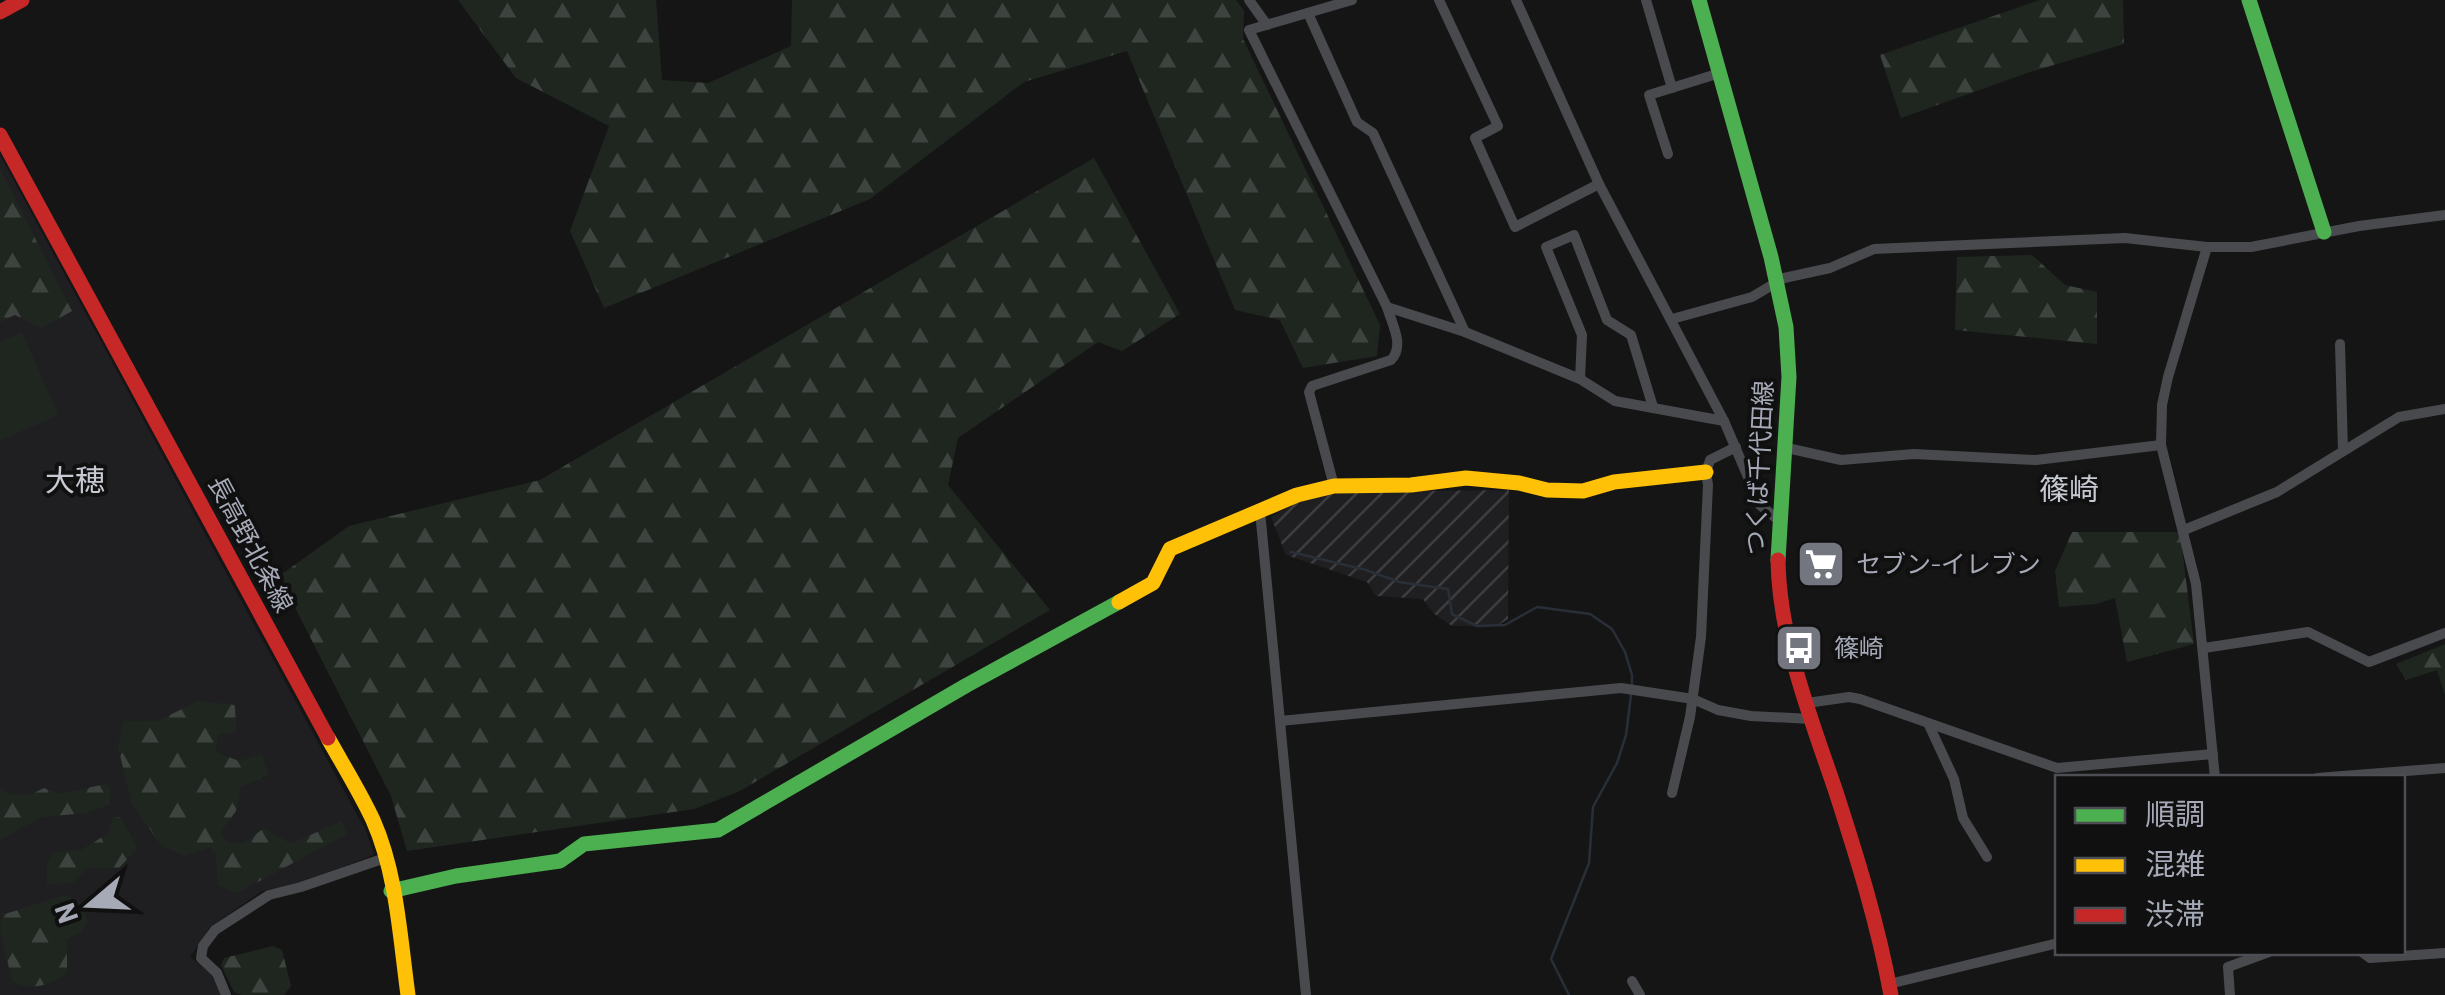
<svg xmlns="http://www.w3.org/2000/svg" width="2445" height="995" font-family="Barlow,'Noto Sans JP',sans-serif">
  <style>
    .built { fill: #1f1f21 }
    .industrial { fill: url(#industrial-furrows) }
    .forest { fill: url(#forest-firs) }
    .pitch { fill: #1f2620 }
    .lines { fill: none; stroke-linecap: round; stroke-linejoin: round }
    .stream { stroke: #292f37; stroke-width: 2.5 }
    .street { stroke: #494a4e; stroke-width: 10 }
    .fast { stroke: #4caf50; stroke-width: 15 }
    .slow { stroke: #ffc107; stroke-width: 15 }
    .jam { stroke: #c62828; stroke-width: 15 }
    .labels { text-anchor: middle; stroke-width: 8; stroke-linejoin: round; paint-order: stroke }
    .street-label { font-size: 25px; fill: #a6aab7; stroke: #101011 }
    .poi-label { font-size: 25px; fill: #a6aab7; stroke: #101011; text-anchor: start }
    .quarter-label { font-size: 30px; fill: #c7cad3; stroke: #101011 }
  </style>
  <defs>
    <pattern id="industrial-furrows" width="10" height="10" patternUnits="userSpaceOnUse" patternTransform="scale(2.5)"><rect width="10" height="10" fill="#1f1f21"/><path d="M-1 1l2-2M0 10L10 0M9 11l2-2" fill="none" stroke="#3d3d3f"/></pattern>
    <pattern id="forest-firs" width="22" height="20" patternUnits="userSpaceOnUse" patternTransform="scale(2.5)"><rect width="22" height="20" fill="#1f2620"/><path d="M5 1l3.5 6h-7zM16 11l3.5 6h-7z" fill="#3d433e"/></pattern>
  </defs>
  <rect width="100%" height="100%" fill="#151516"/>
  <path class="built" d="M0,155L367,833L374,855L298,884L262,891L210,927L190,957L211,973L219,984L220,995H0Z"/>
  <path class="industrial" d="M1509,490L1508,619L1497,626H1452L1433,613L1423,599L1376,596L1367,582L1286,555L1271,517L1294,503L1334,492Z"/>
  <g class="forest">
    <path d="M458,0H656L662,80L708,83L791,46L792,0H1236L1244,11L1243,39L1380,325L1377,356L1303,368L1280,320L1235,310L1127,51L1024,82L870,199L604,308L570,231L609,126L516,78Z"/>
    <path d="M2040,0H2123L2124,44L2030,72L1901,118L1880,55Z"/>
    <path d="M1094,158L1180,314L1122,351L1098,342L958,438L948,485L1050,610L738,792L694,809L407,851L391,796L279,576L349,526L540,480Z"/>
    <path d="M0,169L72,311L42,328L15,315L0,322Z"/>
    <path d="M2032,255L2065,285L2097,292V344L1955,330L1957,257Z"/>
    <path d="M2072,532H2180L2194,644L2127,662L2115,598L2096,604L2059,607L2055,571Z"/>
    <path d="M2445,644V695L2437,670L2406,680L2396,664Z"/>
    <path d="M198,701L235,705L236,732L218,735L215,752L239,761L262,754L268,775L241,787L236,811L220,833L229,843H244L264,828L291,844L341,821L347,834L237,893L218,885L216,855L210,847L185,856L162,846L132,804L118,747L124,721H158Z"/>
    <path d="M105,784L110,787V804L86,813L41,817L0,840V787L11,795L32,794L44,788L61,794Z"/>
    <path d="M120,817L138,848L119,868H88L72,883L47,884V863L54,852L81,850L109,833L113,818Z"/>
    <path d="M65,895L78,901L87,921L82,931L67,939V973C52,985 30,992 12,981L0,929L2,915Z"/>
    <path d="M273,946L282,950L291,986L284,995H241L234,992L221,965L224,958Z"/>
  </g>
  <path class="pitch" d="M22,332L58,415L0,441V342Z"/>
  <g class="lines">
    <g class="stream">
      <path d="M1291,552L1366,570L1399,582L1448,589L1452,614L1477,626L1505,625L1537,607L1590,614L1612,629L1625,652L1632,675V687"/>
      <path d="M1569,995L1551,959L1589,863L1593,807L1617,763L1626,735L1631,695"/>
    </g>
    <g class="street">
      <path d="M1249,0L1267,25"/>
      <path d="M1439,0L1498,126L1475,138L1515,227L1599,184"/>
      <path d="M1516,0L1599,184L1724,421L1760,505L1776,518"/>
      <path d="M1646,0L1672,88"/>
      <path d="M1308,13L1357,122L1373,133L1465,332"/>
      <path d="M1668,154L1649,95L1720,73"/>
      <path d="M2207,247L2168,377L2162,405L2161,445L2196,584L2215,778"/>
      <path d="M1387,307L1465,332L1580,379L1615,401L1724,421"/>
      <path d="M1672,319L1752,297L1784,278L1830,268L1874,249L2125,238L2207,247H2251L2359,226L2445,215"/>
      <path d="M2340,344L2343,451"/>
      <path d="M1580,379L1582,335L1546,247L1574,235L1607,320L1631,335L1653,407"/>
      <path d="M1787,448L1841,460L1914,454L2036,460L2161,445"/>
      <path d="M1334,486L1309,392L1312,386L1391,360C1405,346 1392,324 1387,307L1249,30L1352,0"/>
      <path d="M1260,511L1306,995"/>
      <path d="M2184,530L2277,492L2399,417L2445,409"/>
      <path d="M2204,648L2308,632L2369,662L2445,633"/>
      <path d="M1807,703L1849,697L1860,699L2057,768L2213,754"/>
      <path d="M1280,721L1621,688L1693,699L1718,710L1751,716L1812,719"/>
      <path d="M1928,723L1954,779L1963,818L1987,857"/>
      <path d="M2317,778L2445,768"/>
      <path d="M1672,793L1690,717L1701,637L1708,485L1706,472L1710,460L1736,447"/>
      <path d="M2362,952L2370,958L2445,953"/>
      <path d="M1632,981L1640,995"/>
      <path d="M1889,984L2058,943"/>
      <path d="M226,995L217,973L201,958L203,946L215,930L269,895L301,887L385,858"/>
      <path d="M2230,995L2228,967L2269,952"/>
    </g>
    <g class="fast">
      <path d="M1699,0L1771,257L1786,327L1789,377L1778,560"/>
      <path d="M2249,0L2324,232"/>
      <path d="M391,891L456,876L560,861L584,844L718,830L967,685L1119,602"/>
    </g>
    <g class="slow">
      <path d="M1119,602L1153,583L1170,549L1297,495L1334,486L1411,485L1466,478L1519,483L1547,490L1583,491L1614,482L1706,472"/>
      <path d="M328,738C343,765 360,792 373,820C397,874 400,938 408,995"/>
    </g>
    <g class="jam">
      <path d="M0,12L22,0"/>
      <path d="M0,135L328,738"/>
      <path d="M1778,560C1779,637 1810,716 1835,789C1857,857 1878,924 1891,995"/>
    </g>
  </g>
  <defs>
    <g id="supermarket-square" transform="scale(2.5)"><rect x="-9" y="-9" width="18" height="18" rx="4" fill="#73767f" stroke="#101011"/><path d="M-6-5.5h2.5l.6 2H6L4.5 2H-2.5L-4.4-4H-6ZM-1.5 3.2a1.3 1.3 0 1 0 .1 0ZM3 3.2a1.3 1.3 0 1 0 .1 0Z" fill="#fff"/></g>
    <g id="bus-square" transform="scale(2.5)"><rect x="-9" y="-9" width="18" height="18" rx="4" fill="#73767f" stroke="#101011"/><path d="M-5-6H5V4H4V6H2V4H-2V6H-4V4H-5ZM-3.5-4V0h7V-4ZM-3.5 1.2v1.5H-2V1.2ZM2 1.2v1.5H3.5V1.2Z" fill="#fff"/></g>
  </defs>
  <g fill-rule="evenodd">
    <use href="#supermarket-square" x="1821" y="564"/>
    <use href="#bus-square" x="1799" y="648"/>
  </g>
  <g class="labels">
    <g class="street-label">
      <text transform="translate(1759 468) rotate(-87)" y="9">つくば千代田線</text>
      <text transform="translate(251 544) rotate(62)" y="9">長高野北条線</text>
    </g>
    <g class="poi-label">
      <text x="1856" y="573">セブン-イレブン</text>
      <text x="1834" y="657">篠崎</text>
    </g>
    <g class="quarter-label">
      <text x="75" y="491">大穂</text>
      <text x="2069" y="500">篠崎</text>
    </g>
  </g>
  <rect x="2055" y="775" width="350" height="180" fill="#101011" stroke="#4c4e53" stroke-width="2.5"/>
  <rect x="2075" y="808" width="50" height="15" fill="#4caf50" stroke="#4c4e53" stroke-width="2.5"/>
  <text x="2145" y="825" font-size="30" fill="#a6aab7">順調</text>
  <rect x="2075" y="858" width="50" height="15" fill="#ffc107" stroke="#4c4e53" stroke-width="2.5"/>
  <text x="2145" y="875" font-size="30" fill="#a6aab7">混雑</text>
  <rect x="2075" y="908" width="50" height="15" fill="#c62828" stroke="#4c4e53" stroke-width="2.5"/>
  <text x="2145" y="925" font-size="30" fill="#a6aab7">渋滞</text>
  <g transform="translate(90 905) rotate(251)" stroke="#101011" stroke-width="8" paint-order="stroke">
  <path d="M0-8L18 38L0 25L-18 38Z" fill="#a6aab7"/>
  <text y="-15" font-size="28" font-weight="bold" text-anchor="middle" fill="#a6aab7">N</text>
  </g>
</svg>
